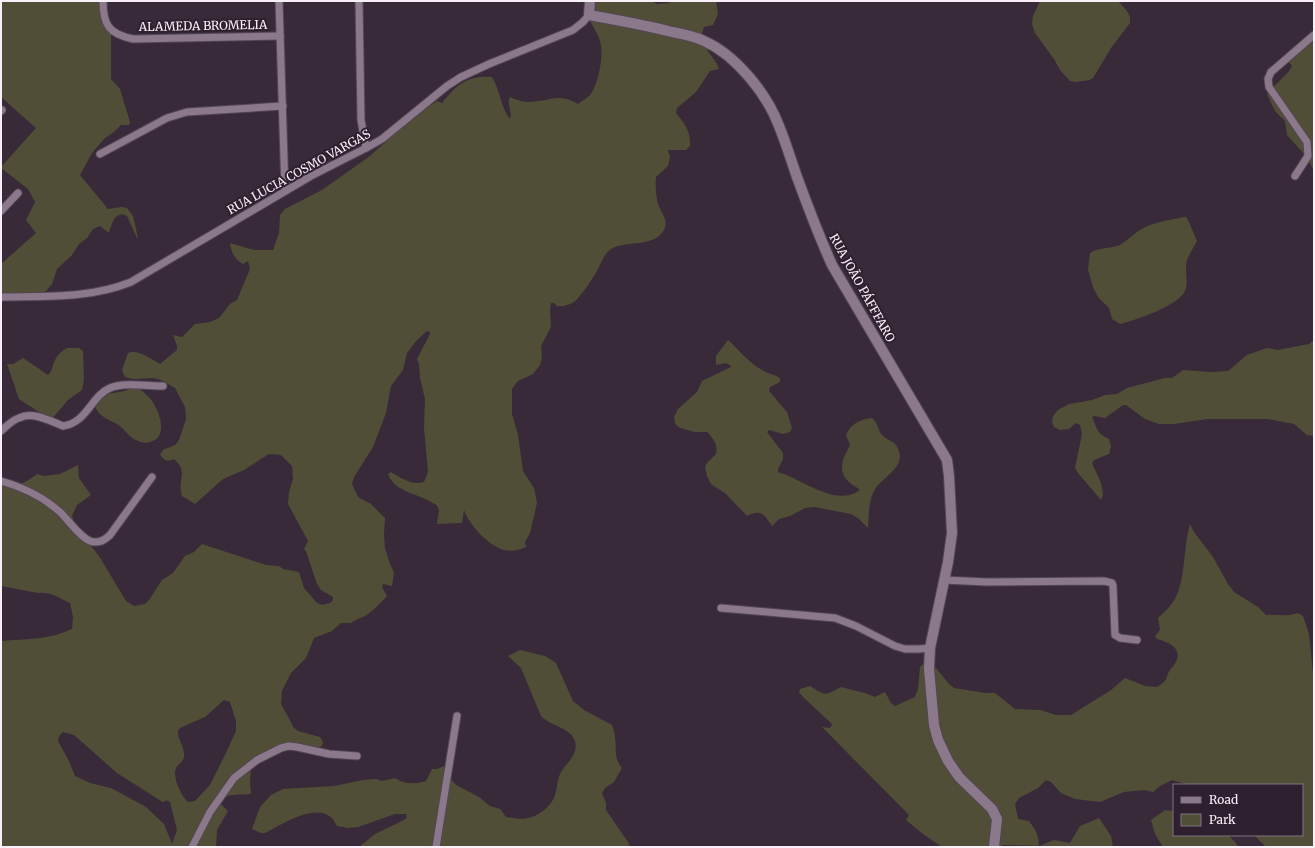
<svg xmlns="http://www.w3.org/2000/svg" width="1315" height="848" font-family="Merriweather,serif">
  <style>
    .green { fill: #514e37; fill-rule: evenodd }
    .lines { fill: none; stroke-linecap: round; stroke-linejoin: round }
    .street-casing { stroke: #544754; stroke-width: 9 }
    .secondary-casing { stroke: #544754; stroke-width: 12 }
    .street { stroke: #8b798b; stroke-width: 7 }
    .secondary { stroke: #8b798b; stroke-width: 10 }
    .labels { text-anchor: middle; stroke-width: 4; stroke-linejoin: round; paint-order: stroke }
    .street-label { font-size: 12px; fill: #f9eff9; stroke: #2f202f }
  </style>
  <rect width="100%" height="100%" fill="#392a39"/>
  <g class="green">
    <path d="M1,1H105V19L111,31V79L120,89L130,122L129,125H121L114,132L105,138L92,153L80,175L108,209L122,207L127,208L133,216L138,238H137L127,216C115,210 112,223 109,233L100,226L93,229L87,238L79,244L72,255L57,269L52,284L46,291L38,294L1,298V264L36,233L26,220L35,202L28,189L1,168V167L36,128L1,97Z"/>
    <path d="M584,1H651L657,4L669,3L671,1H716L718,14L713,25L704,27L700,40L717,64L719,69L710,71L696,92L677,108L676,113C685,124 691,132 690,146L686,150H668L670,157L668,166L656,177C655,185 656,196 658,204C661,213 669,220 664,230C654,248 626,240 611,249C605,253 602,261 599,267C594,277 582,295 574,302C569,305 563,307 557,306L554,303H551L550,311L551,327L541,346L542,358L540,365L533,374L518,381L512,389V414L518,435L523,471L534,488L537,503L530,533L525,542L526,547C519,550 512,552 504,550C489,546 469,525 464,510L462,523L437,524C437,519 441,510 437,506C436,504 431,502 429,501C415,493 394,491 388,474L391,472C401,478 412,486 424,482L428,472L424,428L425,399L420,378L419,364L417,359L430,334V332L427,331L416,341L407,353L403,370L391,386L386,413L373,447L354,477L352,484L358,497L371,504L385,518L384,534L385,548L389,561L394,573L392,586L383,584L382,587L387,596C381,602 375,609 368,614C363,618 356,619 351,623H341L332,631L314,638L306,658L291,673L282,691L281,704L290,720L293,727L298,731L320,737L323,742L322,746L315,749L280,748L254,762L251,769L250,782L251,794C241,795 226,793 218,801L228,811L217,830L216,847H1V641C26,639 49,640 72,629L73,617L70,603C60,598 49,591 38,593L1,586V485C17,487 24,484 37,474L44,476L60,474L78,465L79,478L91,495L77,505L72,516L77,528L99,556L126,601L134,606L145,604L149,600L162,580L173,573L185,556L194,552L202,544L266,565L279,566L283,569L299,572L304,588L317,603L322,605L330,603L333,600V597L321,590L317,584L306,551L304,549L308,541L288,504L289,492L293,479L292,466L281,455L269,454L244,470L223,479L195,504L182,496C177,479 189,472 174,459C167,462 165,461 160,455L163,450L175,445L179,440L186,419L185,407L175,388L161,380L153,378L133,379L125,377L122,370L128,353C138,349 151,359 160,364L177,350V346L173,335L182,337L195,324L210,322L219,318L230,304L237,300L250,269L248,261L243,264C235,260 231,252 230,243L254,250H273L279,233L280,215L285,209L322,190L370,156L416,115L437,101L442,103C456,85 468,75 492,77C500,90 501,108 510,119C513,112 506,104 510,97C515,99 522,102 528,102C550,102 556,92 578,104C582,101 590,97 592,92C599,80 605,51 599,38C593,23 586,19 584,1ZM224,700L230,702L236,721V731L225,755L210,785L195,801L188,802C181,796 172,777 176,768C179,763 185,761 184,754C184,746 177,739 178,730L182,727L205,717ZM63,732L74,735L117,773L161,801L164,802L166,800L170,802L177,830L172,844L164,824L146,807L111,788L90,783L75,776L69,761L58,741L59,736Z"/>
    <path d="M1040,1H1118L1127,11L1130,17V23L1111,48L1093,78L1089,80L1076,82L1070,81L1060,70L1054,59L1035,33L1032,24L1033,16Z"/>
    <path d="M1314,39V171L1306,156L1287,135L1285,121L1275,111L1267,94L1290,70L1292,66L1289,62L1292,56Z"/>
    <path d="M1185,217L1187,218L1197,241C1194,247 1189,254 1187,260C1184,269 1189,282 1185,291C1178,306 1136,320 1120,324L1112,319L1109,308L1098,297L1093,287L1088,270L1090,253C1099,247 1110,249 1120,245C1127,241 1133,234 1140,230C1153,222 1169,220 1185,217Z"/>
    <path d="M728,340C739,350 749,363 762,370C768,374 774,374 780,378V382L770,387L769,391L787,412L792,428L790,432L783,434L769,430L767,432L783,453V459L778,469V472C803,479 835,508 860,490C857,487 850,484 847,480C837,468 844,457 850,445L846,435C851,423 860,420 872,418C879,424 878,432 883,436C887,440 893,441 896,445C910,467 882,476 874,491C868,502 869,516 868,528L859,519L851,514L814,507L805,508L790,516L779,519L772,526C764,514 761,509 747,516L726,494L711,484L707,476L705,467L707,463L716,454C718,444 714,439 707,432H694L678,427L675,423L674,417L678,409L697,392L702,381L731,367L730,365L726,363L716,365V356Z"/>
    <path d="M1314,340V436L1307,435L1294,424L1267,419H1207L1174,424H1159L1145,419L1126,405H1123L1105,418L1095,416L1092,417C1097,428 1097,434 1109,439L1111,446L1109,454L1094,460L1092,463C1096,473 1107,490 1101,500L1078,473L1075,468L1082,434L1080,425L1076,423L1069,429L1060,430L1054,427L1052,422L1053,416L1058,410L1069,404L1092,400L1105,395L1117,394L1127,388L1165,378H1172L1183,370L1210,372L1228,371L1247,355L1261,350L1268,348L1278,350L1309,344Z"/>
    <path d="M67,348H79L83,351L84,379L82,390L68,400L51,420L19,399L7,364H13L23,358L48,375C53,371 52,365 55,360C58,354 62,351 67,348Z"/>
    <path d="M136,386C143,392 151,397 155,406C161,417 167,438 150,442C147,443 142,443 138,441C129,438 125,429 117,424C108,419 97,416 95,405L101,395L125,391Z"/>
    <path d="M1190,524L1194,532L1213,557L1228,584L1234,592L1258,607L1266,615C1278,614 1288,617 1298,613L1303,616L1309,634L1314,683V847H1266L1254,835H1302V785H1189L1172,780L1160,786L1153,792L1144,790L1124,792L1100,802L1075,799L1061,793L1051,782L1046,780L1038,788L1019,798L1015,804L1018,819L1029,821C1035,829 1039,835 1039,846L1054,840L1070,843L1080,826L1099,818L1111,836L1113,847L1003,845L1000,847H942L923,834L906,820L909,815L822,727L830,728L832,725L831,723L803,697L799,692L800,689L810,686C826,696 824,696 841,687L865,693L875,697L885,692L891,703L895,706L915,697L918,689L920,667L924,663L936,668L949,684L954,688L985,693H995L1015,709L1040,710L1056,715H1071L1111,690L1125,678L1145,686L1157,687C1160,685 1165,682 1166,679C1168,675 1168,672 1170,670C1171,668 1173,667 1174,665C1185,649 1169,642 1157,639L1155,636L1160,630L1158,618C1163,613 1169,608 1173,602C1186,584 1183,547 1190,524Z"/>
    <path d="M520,650L545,656L556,663L573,701L584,710L612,725C613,729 615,733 615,738C617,750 613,757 622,768L614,782L605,788L602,793L606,803V810L628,842L630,847H359L375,834L404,820L407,817L406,814H395L358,827L348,828L337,826C335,823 334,820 332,818C315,802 281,825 265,833H261L252,829L260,807L271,795L283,789L334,786L363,780L376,779L382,781L395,778C405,785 415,784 426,781L432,769H437L444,766V771L456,785L479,797L490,806L500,809L506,817C513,818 521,820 528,818C538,816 549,808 554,798C557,791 557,781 560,774C565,764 579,755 575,741C570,727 550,726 541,716L521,668L508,656Z"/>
    <path d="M1165,810L1174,811V835H1228L1236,843L1238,847H1163L1155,834L1151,820Z"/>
  </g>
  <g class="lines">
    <g class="street-casing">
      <g id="street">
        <path d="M103,1C103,25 109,34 133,39L280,36"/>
        <path d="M279,1L285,191"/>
        <path d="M359,1L361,120L366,148"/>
        <path d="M1,111L2,110"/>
        <path d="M100,154L167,118L187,112L283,106"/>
        <path d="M1295,176L1308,156L1307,142L1269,87L1268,79L1271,72L1314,35"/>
        <path d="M1,211L18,193"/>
        <path d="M1,297C45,296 89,299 131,282L311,176L366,148L382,139L447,86L461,77L489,64L573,30L583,22L589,15"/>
        <path d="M1,431C7,426 12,420 19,418C33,411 50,421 63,426C87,423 91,396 110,388C124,382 148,386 163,386"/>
        <path d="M1,481C22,487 45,498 61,513C69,521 80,537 90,541C98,544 104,541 110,535L152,477"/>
        <path d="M944,580L987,582L1104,581L1112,583L1113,586L1115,635L1120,638L1137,640"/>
        <path d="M721,608L835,618L856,626L895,646L905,649H919L930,648"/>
        <path d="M192,847L210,812L234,778L257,760L281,748L289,746L297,747L329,754L357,756"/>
        <path d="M436,847L457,716"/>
      </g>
    </g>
    <g class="secondary-casing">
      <path id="secondary" d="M590,1L589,15C617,20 645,25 672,32C683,34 694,36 704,41C736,55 767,94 779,126C786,143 791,160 797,177C808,207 819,236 832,265L947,460L949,476L952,533L948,562L930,648L929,669L934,725L938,740L948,761L959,777L992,809L997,819L994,847"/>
    </g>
    <use href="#street" class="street"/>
    <use href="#secondary" class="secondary"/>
  </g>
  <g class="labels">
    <g class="street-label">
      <text transform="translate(203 26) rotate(-1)" y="4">ALAMEDA BROMELIA</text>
      <text transform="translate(299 172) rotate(-29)" y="4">RUA LUCIA COSMO VARGAS</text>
      <text transform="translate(862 288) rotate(61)" y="4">RUA JOÃO PÁFFFARO</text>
    </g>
  </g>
  <rect width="1315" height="848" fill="none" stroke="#f9eff9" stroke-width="4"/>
  <rect x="1173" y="784" width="130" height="52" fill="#2f202f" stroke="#807380"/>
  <rect x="1181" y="797" width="20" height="6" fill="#8b798b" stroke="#807380"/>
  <text x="1209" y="804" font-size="12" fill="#f9eff9">Road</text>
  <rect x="1181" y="814" width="20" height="12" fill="#514e37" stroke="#807380"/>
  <text x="1209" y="824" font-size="12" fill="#f9eff9">Park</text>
</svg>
